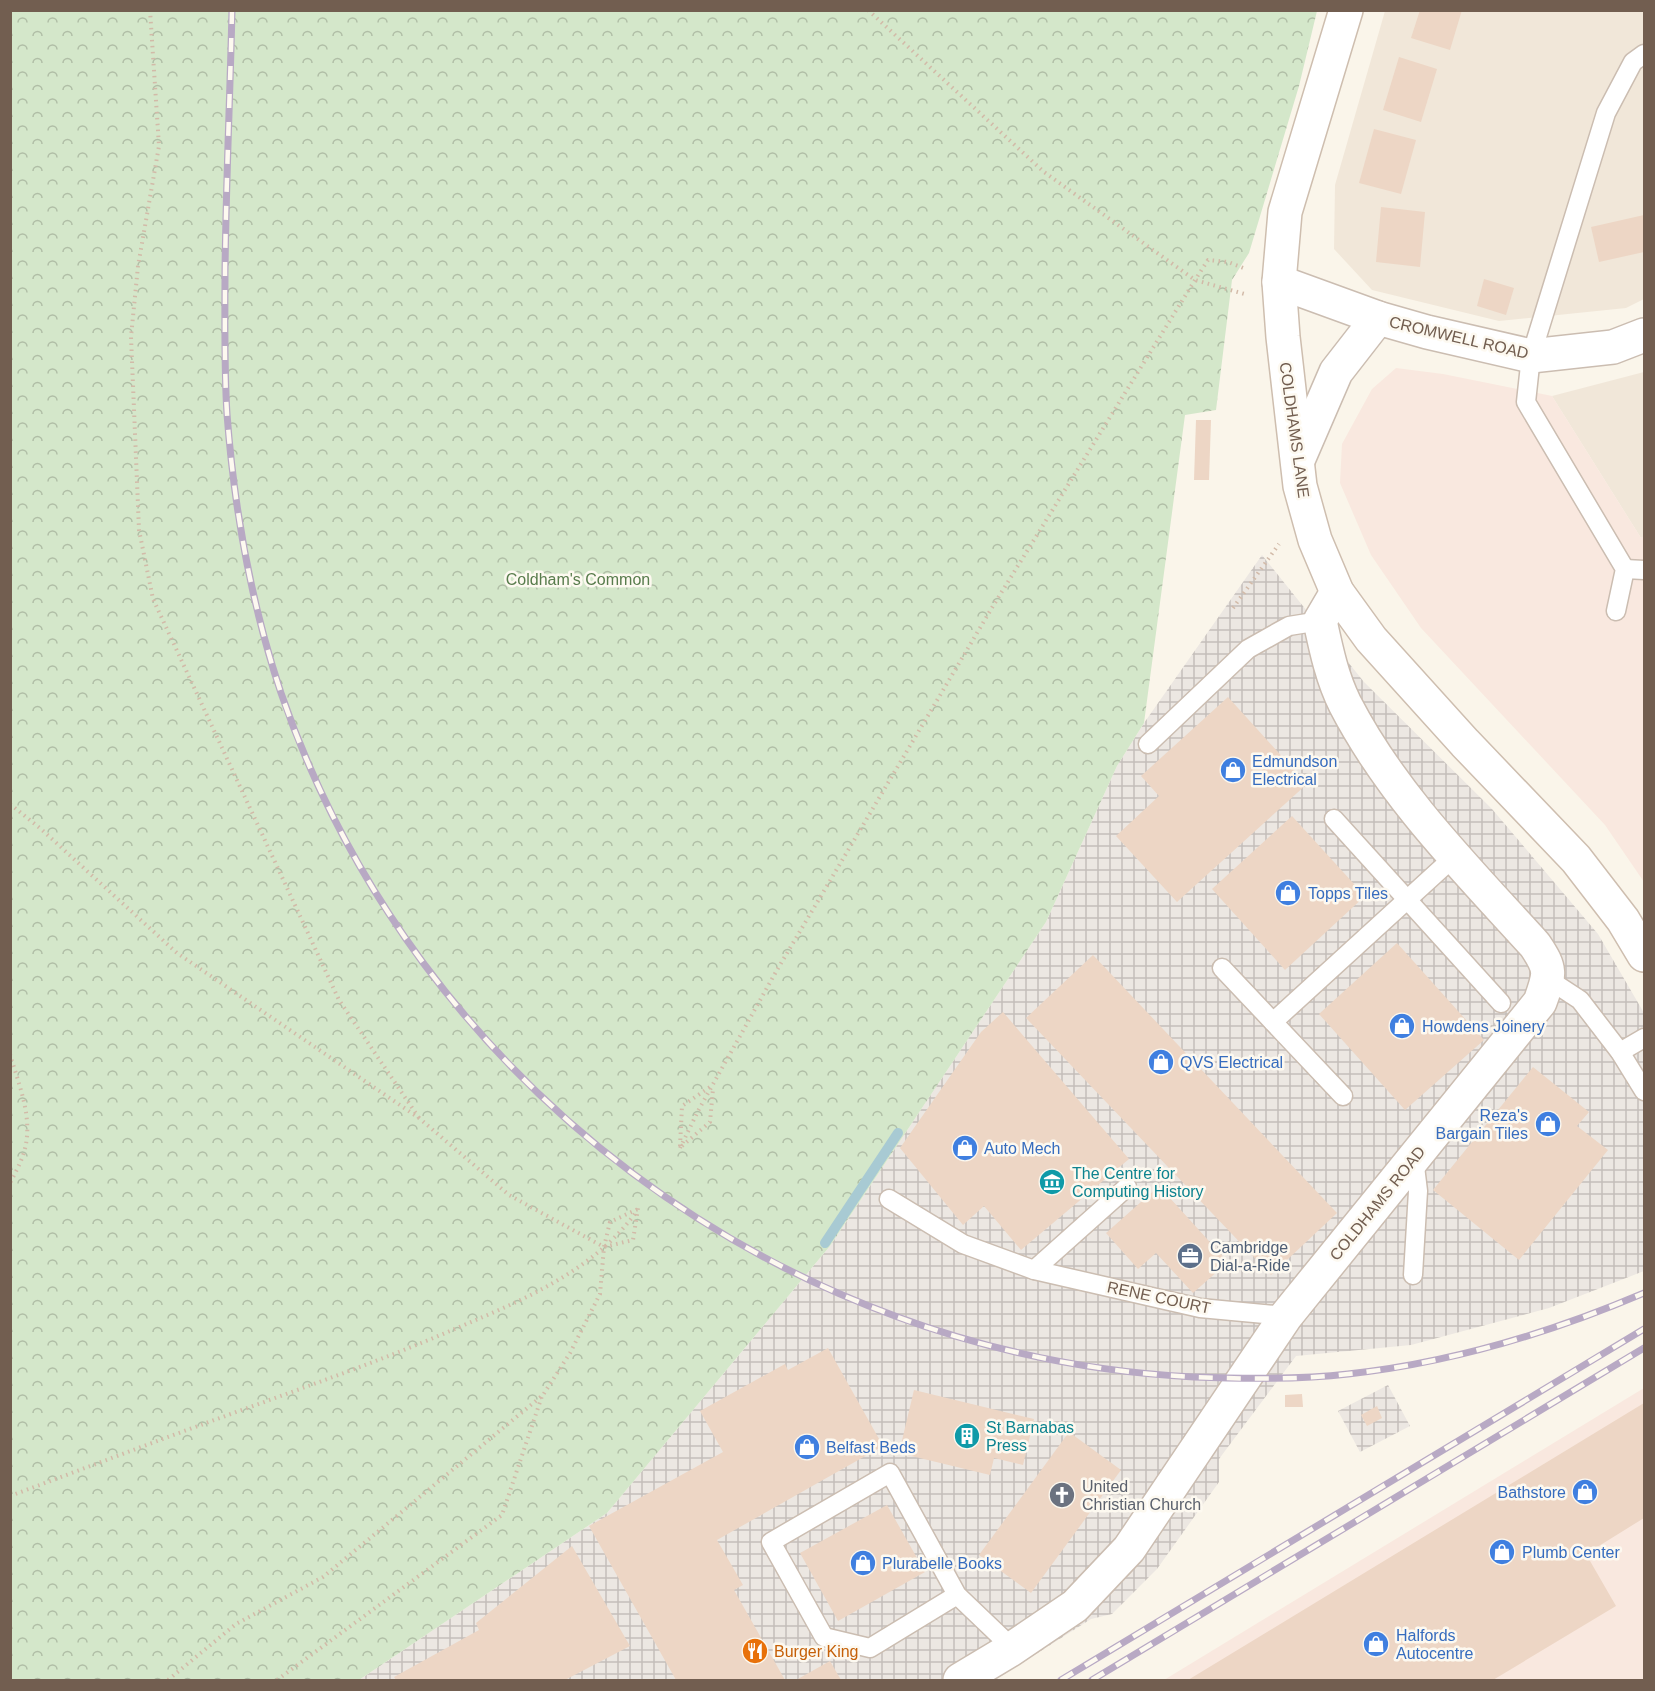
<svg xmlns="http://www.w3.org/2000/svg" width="1655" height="1691" font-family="Arial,sans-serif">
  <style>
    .residential { fill: #f1e7d9 }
    .commercial { fill: #f9e8df }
    .industrial { fill: url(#industrial-grid) }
    .park { fill: url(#park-crowns) }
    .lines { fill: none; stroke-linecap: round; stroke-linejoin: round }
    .stream { stroke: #a8cad3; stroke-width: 10 }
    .building { fill: #edd6c5 }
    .lane-casing { stroke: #cbbdb1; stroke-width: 21 }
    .street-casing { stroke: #cbbdb1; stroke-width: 36 }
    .secondary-casing { stroke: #cebeaf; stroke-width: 36 }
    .path { stroke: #d2baa8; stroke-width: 4; stroke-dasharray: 1.5 4.5; stroke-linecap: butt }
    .lane { stroke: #fff; stroke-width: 18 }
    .street { stroke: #fff; stroke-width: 33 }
    .secondary { stroke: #fff; stroke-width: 33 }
    .rail-casing { stroke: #b8a9c4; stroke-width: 7 }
    .rail { stroke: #fdf9f0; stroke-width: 4.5; stroke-dasharray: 14; stroke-linecap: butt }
    .labels { text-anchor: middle; stroke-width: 5; stroke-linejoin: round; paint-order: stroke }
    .street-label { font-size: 16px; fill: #725e50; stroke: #fdf9f0 }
    .park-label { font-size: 16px; fill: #587c4c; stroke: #fdf9f0 }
    .shop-label { font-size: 16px; fill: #366cbe; stroke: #fdf9f0; text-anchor: start }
    .culture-label { font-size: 16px; fill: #0d838f; stroke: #fdf9f0; text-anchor: start }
    .service-label { font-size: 16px; fill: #4e5e75; stroke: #fdf9f0; text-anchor: start }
    .worship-label { font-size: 16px; fill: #5b616d; stroke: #fdf9f0; text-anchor: start }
    .food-label { font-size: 16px; fill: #c56008; stroke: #fdf9f0; text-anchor: start }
  </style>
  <defs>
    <pattern id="industrial-grid" width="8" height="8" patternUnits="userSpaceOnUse" patternTransform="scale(1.5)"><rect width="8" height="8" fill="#ece7e2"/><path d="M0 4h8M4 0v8" fill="none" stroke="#c4beba"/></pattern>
    <pattern id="park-crowns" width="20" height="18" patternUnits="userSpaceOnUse" patternTransform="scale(1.5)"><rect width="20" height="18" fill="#d4e7ca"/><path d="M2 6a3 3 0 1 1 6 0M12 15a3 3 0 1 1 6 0" fill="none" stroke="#b0bea6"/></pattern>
  </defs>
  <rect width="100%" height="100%" fill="#faf5ea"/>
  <g class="residential">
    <path d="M1385,11H1644V299L1626,308L1499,321L1372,290L1334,249L1335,185Z"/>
    <path d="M1644,372V536L1641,538L1552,396Z"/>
  </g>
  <g class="commercial">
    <path d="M1396,368L1443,374L1552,396L1641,538L1644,536V882L1605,825L1421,628L1371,555L1340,483L1342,444L1372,389Z"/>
    <path d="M1644,1388V1680H1164Z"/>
  </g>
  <g class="industrial">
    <path d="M1262,555L1364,682L1492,809L1598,934L1644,1013V1271L1549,1308L1411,1345L1296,1356L1219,1459V1482L1157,1569L1112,1614L1091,1619L995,1680H359L607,1513L830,1246L1046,922L1117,766L1144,723Z"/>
    <path d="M1388,1385L1410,1426L1360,1452L1338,1411Z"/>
  </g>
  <path class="park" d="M11,11H1317L1299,86L1249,253L1232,280L1216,410L1185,415L1144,723L1117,766L1046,922L830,1246L607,1513L359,1680H11Z"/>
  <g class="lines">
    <path class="stream" d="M825,1243L898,1133"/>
  </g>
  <g class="building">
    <path d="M1420,10H1462L1450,50L1411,38Z"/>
    <path d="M1399,57L1437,69L1421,122L1383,110Z"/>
    <path d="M1374,129L1416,140L1401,194L1359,183Z"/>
    <path d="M1381,207L1425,212L1420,267L1376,262Z"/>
    <path d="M1644,215V252L1599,262L1591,227Z"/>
    <path d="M1484,279L1514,288L1506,315L1477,306Z"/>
    <path d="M1196,420H1211L1209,480H1194Z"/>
    <path d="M1228,697L1307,784L1177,902L1116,836L1159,796L1141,776Z"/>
    <path d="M1292,816L1365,896L1285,970L1212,889Z"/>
    <path d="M1397,943L1484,1040L1405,1110L1319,1014Z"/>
    <path d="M1093,955L1337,1213L1271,1275L1026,1018Z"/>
    <path d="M1003,1012L1129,1159L1021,1250L984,1206L963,1225L900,1148L981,1032Z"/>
    <path d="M1533,1067L1589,1112L1577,1126L1608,1150L1519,1260L1433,1190Z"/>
    <path d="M1159,1186L1228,1262L1193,1293L1156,1253L1138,1269L1106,1233Z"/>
    <path d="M828,1348L883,1446L717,1540L743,1585L734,1590L785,1680H676L589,1526L723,1452L700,1411L785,1364L788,1370Z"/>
    <path d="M914,1390L1034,1419L1023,1465L994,1458L990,1475L899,1453Z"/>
    <path d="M1302,1394L1303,1407H1285V1395Z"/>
    <path d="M1644,1403V1518L1586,1554L1616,1606L1493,1680H1188Z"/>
    <path d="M1377,1406L1382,1418L1367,1426L1361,1415Z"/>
    <path d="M1069,1432L1121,1470L1031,1593L979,1555Z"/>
    <path d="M887,1505L925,1572L838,1621L800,1553Z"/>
    <path d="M572,1546L630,1646L565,1680H396L394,1677L479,1630L476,1623Z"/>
    <path d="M830,1661L841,1680H796Z"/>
  </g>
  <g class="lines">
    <g class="lane-casing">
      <g id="lane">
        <path d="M1625,569L1644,570"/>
        <path d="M1616,611L1625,569L1526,402L1531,356L1606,113L1633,62L1644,54"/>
        <path d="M1148,744L1248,649L1289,626L1320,621"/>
        <path d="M1334,819L1501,1003"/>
        <path d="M1222,968L1343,1096"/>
        <path d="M1548,979L1580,1000L1620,1052L1644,1091"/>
        <path d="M1273,1022L1455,856"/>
        <path d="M1620,1052L1644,1038"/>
        <path d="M889,1199L963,1244L1034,1270L1200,1308L1286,1316"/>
        <path d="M1034,1270L1127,1187"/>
        <path d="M1413,1275L1418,1191L1414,1158"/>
        <path d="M957,1595L870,1648L824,1637L771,1542L890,1473L957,1595L1001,1637L1010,1650"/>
      </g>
    </g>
    <g class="street-casing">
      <g id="street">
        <path d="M1279,282L1378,318L1427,332L1531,356L1613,347L1644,335"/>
        <path d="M1298,460L1336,372L1378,318"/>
        <path d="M960,1680L1010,1650L1075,1606L1129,1549L1286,1316L1540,1002C1550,974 1552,970 1535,945C1466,869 1392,795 1345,704C1332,678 1326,649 1320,621L1337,592"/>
      </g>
    </g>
    <g class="secondary-casing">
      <path id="secondary" d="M1346,10L1285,212L1279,282L1283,337L1300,486L1315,540L1337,592L1371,639L1465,743L1576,859L1623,920L1644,955"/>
    </g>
    <g class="path">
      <path d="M150,10L159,146L138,266L131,337L139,530L153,599L339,1000L419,1118"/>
      <path d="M868,10L1044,172L1195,280L1248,295"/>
      <path d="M1233,608L1279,544"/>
      <path d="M10,804L41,829L177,953L419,1118L509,1195L604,1247L633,1240L638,1208"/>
      <path d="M10,1054C19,1086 34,1119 24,1152C21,1163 15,1173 10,1183"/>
      <path d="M680,1146L682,1106L710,1087"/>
      <path d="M682,1146L710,1122L713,1089"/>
      <path d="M680,1148L698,1111L777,970L993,606L1195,280L1208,260L1228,262L1246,269"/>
      <path d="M10,1496C91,1466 172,1435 253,1406C322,1381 390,1357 457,1328C523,1300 594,1271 637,1211"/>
      <path d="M168,1680L236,1624L323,1577L543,1395L570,1353L600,1294L604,1247L610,1222L638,1209"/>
      <path d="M277,1680L502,1515L542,1396"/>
    </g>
    <use href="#lane" class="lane"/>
    <use href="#street" class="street"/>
    <use href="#secondary" class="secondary"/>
    <g class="rail-casing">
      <g id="rail">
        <path d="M232,10C230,97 226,184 225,271C225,319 224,367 227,414C234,508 251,603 281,693C415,1083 782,1357 1194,1377C1245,1379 1297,1380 1348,1374C1450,1363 1550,1333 1644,1293"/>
        <path d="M1061,1680L1644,1329"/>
        <path d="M1092,1680L1644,1348"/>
      </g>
    </g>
    <use href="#rail" class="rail"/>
  </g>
  <defs>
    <g id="shop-disc" transform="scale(1.35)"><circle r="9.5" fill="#3f7fe0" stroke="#fdf9f0"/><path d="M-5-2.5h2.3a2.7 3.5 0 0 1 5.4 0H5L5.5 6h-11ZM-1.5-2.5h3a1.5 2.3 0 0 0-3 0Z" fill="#fff"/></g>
    <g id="museum-disc" transform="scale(1.35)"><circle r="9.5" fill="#0f9aa8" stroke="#fdf9f0"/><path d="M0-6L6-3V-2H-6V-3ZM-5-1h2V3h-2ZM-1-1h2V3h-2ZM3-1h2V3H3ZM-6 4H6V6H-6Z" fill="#fff"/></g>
    <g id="office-disc" transform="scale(1.35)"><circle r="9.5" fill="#5c6f8a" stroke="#fdf9f0"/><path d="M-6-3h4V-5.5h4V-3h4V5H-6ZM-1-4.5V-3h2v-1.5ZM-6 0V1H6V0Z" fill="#fff"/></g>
    <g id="building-disc" transform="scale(1.35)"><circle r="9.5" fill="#0f9aa8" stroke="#fdf9f0"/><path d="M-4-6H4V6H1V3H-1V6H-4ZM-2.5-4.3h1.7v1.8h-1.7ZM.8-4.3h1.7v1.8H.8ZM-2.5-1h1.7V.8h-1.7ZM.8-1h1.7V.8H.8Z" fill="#fff"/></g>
    <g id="church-disc" transform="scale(1.35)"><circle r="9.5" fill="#6b7280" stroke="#fdf9f0"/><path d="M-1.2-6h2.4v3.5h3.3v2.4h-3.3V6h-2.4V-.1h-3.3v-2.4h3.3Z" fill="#fff"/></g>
    <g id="restaurant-disc" transform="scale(1.35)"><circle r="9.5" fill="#e8710a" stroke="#fdf9f0"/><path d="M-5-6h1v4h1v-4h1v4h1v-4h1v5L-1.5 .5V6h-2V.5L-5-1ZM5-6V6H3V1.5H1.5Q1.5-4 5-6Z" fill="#fff"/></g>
  </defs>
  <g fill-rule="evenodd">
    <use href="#shop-disc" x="1233" y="770"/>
    <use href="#shop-disc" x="1288" y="893"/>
    <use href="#shop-disc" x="1402" y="1026"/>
    <use href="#shop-disc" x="1161" y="1062"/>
    <use href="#shop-disc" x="1548" y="1124"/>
    <use href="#shop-disc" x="965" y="1148"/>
    <use href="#museum-disc" x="1052" y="1182"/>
    <use href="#office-disc" x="1190" y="1256"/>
    <use href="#building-disc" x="967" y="1436"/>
    <use href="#shop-disc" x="807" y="1447"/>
    <use href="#shop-disc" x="1585" y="1492"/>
    <use href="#church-disc" x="1062" y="1495"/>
    <use href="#shop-disc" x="1502" y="1552"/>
    <use href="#shop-disc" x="863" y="1563"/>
    <use href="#shop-disc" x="1376" y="1644"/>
    <use href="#restaurant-disc" x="755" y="1651"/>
  </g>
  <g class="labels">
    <g class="street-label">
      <text transform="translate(1459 337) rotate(13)" y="6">CROMWELL ROAD</text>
      <text transform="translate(1295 430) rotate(82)" y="6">COLDHAMS LANE</text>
      <text transform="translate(1377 1203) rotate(-51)" y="6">COLDHAMS ROAD</text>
      <text transform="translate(1159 1297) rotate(12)" y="6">RENE COURT</text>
    </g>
    <g class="park-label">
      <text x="578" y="585">Coldham's Common</text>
    </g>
    <g class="shop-label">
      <text x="1252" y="767">Edmundson<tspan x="1252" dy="18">Electrical</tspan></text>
      <text x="1308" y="899">Topps Tiles</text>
      <text x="1422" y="1032">Howdens Joinery</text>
      <text x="1180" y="1068">QVS Electrical</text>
      <text x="1528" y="1121" text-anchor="end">Reza's<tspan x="1528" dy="18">Bargain Tiles</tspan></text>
      <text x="984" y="1154">Auto Mech</text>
      <text x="826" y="1453">Belfast Beds</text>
      <text x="1566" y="1498" text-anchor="end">Bathstore</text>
      <text x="1522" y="1558">Plumb Center</text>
      <text x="882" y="1569">Plurabelle Books</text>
      <text x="1396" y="1641">Halfords<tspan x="1396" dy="18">Autocentre</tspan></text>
    </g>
    <g class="culture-label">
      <text x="1072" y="1179">The Centre for<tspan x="1072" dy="18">Computing History</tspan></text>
      <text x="986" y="1433">St Barnabas<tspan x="986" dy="18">Press</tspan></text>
    </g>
    <g class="service-label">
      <text x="1210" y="1253">Cambridge<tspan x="1210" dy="18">Dial-a-Ride</tspan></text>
    </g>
    <g class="worship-label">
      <text x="1082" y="1492">United<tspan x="1082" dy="18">Christian Church</tspan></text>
    </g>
    <g class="food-label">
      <text x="774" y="1657">Burger King</text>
    </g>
  </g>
  <rect width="1655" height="1691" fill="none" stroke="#725e50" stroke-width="24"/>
</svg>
